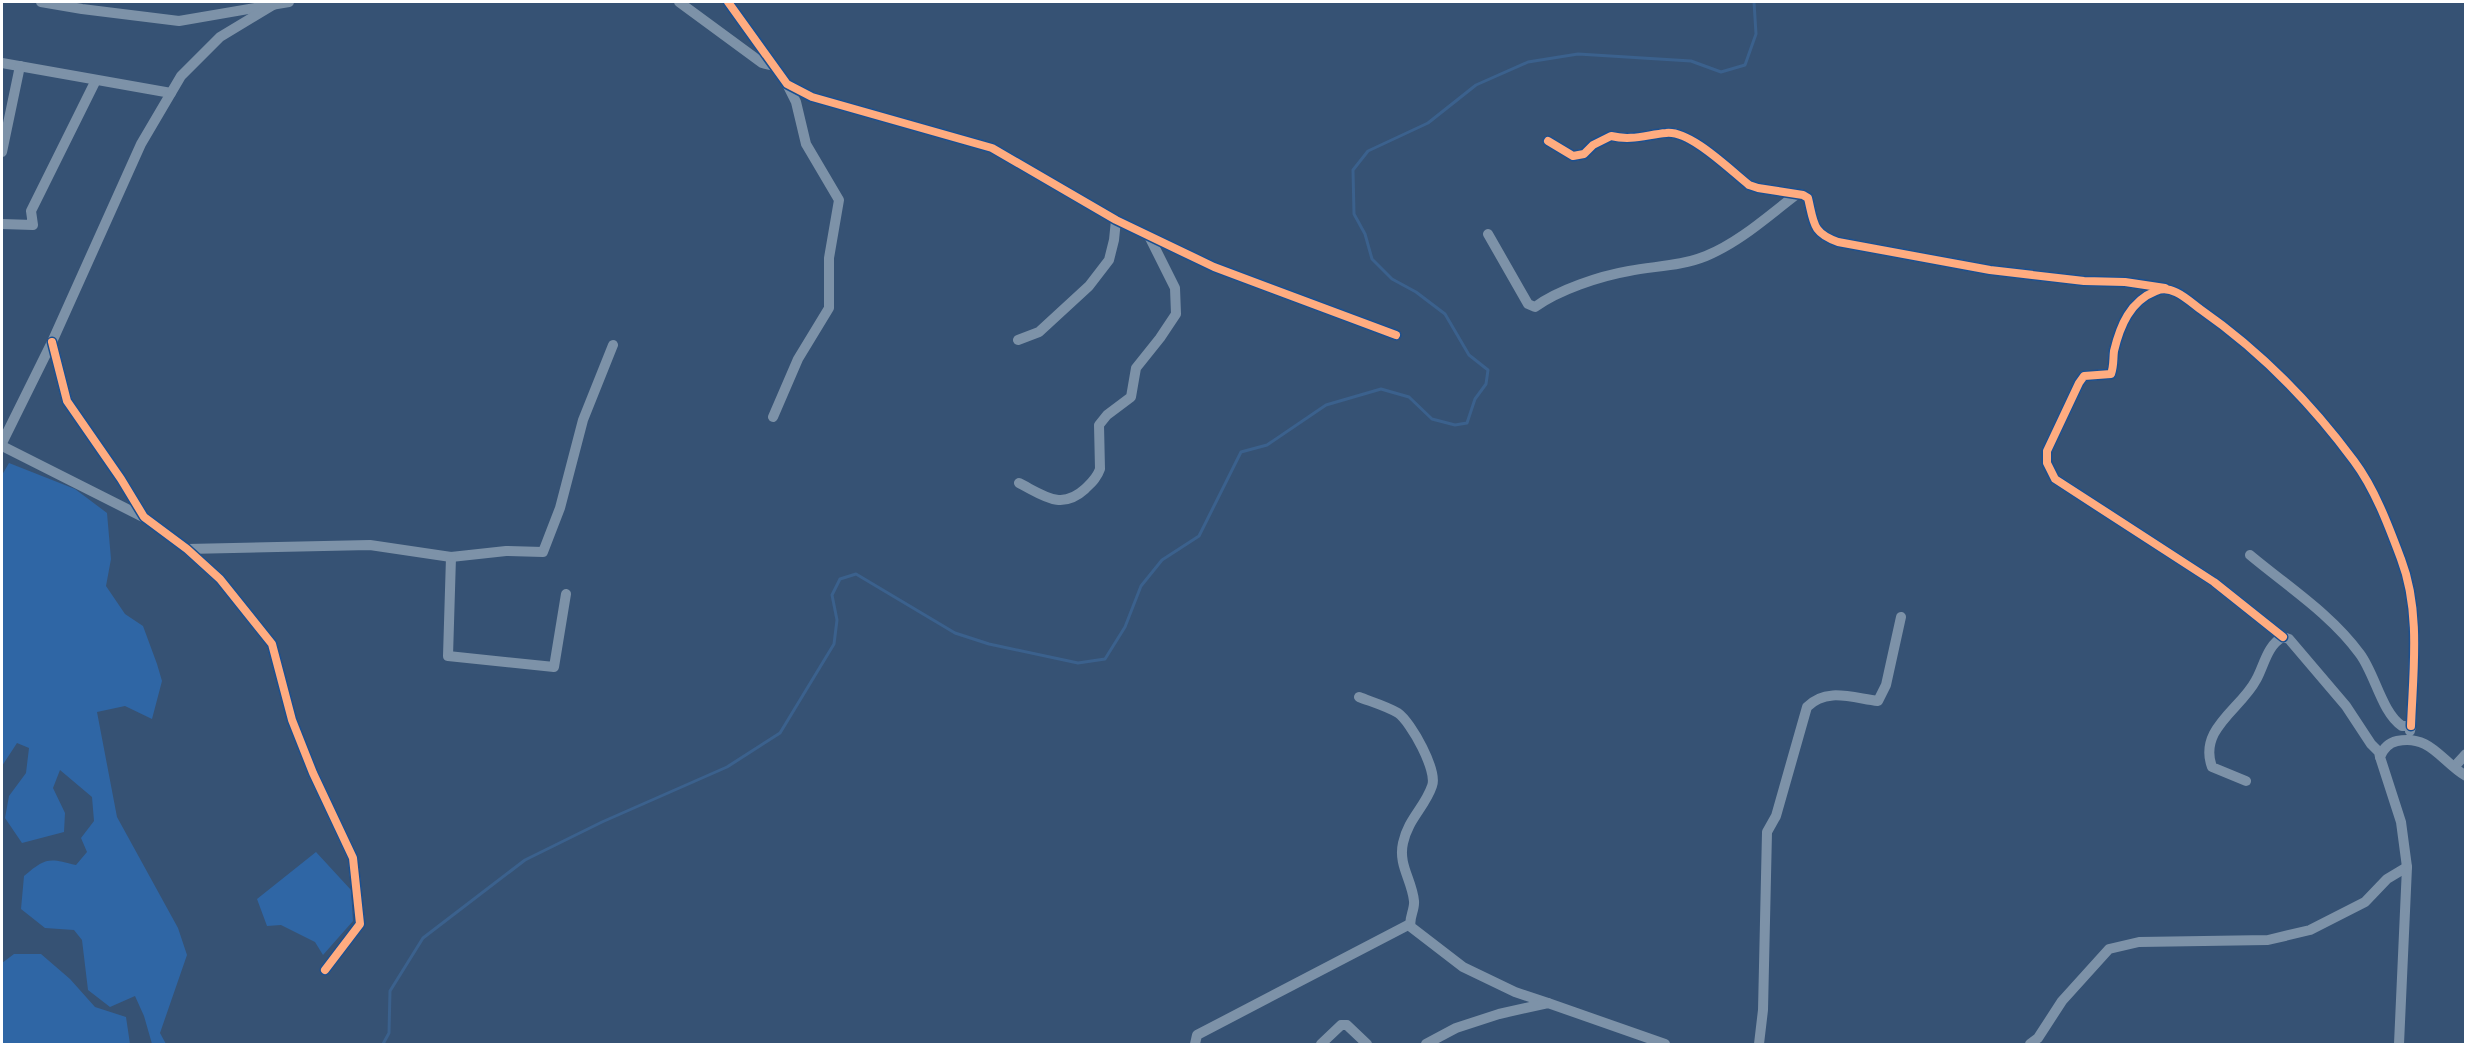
<svg xmlns="http://www.w3.org/2000/svg" width="2467" height="1046" font-family="Quicksand,sans-serif">
  <style>
    .green { fill: #2f66a5 }
    .lines { fill: none; stroke-linecap: round; stroke-linejoin: round }
    .stream { stroke: #3b618d; stroke-width: 3 }
    .minor { stroke: #7d92a8; stroke-width: 10 }
    .cycleway-casing { stroke: #1b4f8f; stroke-width: 11 }
    .cycleway { stroke: #ffac80; stroke-width: 8 }
  </style>
  <rect width="100%" height="100%" fill="#365274"/>
  <g class="green">
    <path d="M9,463L75,489L107,513L111,559L106,586L125,614L143,626L157,664L162,681L152,719L125,706L97,712L117,817L178,928L187,955L160,1033L166,1044H152L144,1016L135,996L110,1007L88,990L82,940L74,930L45,928L21,909L24,876C46,857 49,858 76,865L87,852L81,838L94,821L92,797L60,770L53,788L65,813L64,832L22,843L5,818L9,796L26,773L29,748L17,743L2,766V475Z"/>
    <path d="M316,852L351,890L353,921L323,955L315,942L281,925L267,926L257,899Z"/>
    <path d="M14,954H41L70,979L95,1007L126,1017L130,1044H2V963Z"/>
  </g>
  <g class="lines">
    <path class="stream" d="M383,1044L389,1033L390,991L423,938L525,860L602,822L727,767L780,733L834,644L837,620L832,595L840,579L856,574L955,633L989,644L1078,663L1105,659L1125,627L1141,586L1162,560L1199,536L1241,452L1267,445L1326,405L1381,389L1409,397L1432,419L1455,425L1467,423L1475,399L1486,384L1488,370L1469,355L1445,314L1416,292L1392,279L1372,259L1365,234L1354,214L1353,170L1368,151L1428,123L1476,85L1528,62L1578,54L1691,61L1721,72L1745,65L1756,34L1754,2"/>
    <g class="minor">
      <path d="M41,2L82,9L179,21L289,2"/>
      <path d="M679,2L762,63L774,66"/>
      <path d="M728,2L787,84L812,97L992,148L1116,220L1214,267L1396,335"/>
      <path d="M2,63L171,93"/>
      <path d="M1548,141L1573,156L1584,154L1593,145L1611,136C1631,141 1646,135 1666,133C1690,130 1730,170 1749,185L1758,188L1803,195L1808,198C1814,223 1812,233 1838,242L1990,270L2084,281L2125,282L2162,288"/>
      <path d="M2,152L20,66"/>
      <path d="M2,224L33,225L31,211L96,80"/>
      <path d="M1488,234L1528,304L1535,307C1558,290 1600,276 1629,271C1655,266 1681,266 1706,256C1740,242 1768,216 1797,194"/>
      <path d="M1018,340L1039,332L1089,286L1109,260L1114,240L1116,220"/>
      <path d="M52,342L67,401L121,479L144,517L187,549L220,579L272,644L292,720L313,773L353,858L360,924L325,970"/>
      <path d="M773,417L798,359L829,308V258L839,200L806,144L796,102L787,84"/>
      <path d="M2,443L52,342L141,144L181,76L220,37L278,2"/>
      <path d="M2,446L143,517"/>
      <path d="M1019,483C1043,495 1061,511 1085,489C1091,483 1097,478 1100,469L1099,425L1107,415L1131,397L1136,368L1160,338L1176,314L1175,288L1149,236"/>
      <path d="M187,549L370,545L451,557L506,551L543,552L560,508L583,420L613,345"/>
      <path d="M2250,555C2287,586 2331,614 2360,654C2375,674 2382,713 2402,726H2411L2410,731"/>
      <path d="M451,557L448,656L554,667L566,594"/>
      <path d="M2283,637L2214,582L2055,479L2047,463V451L2079,383L2084,376L2111,374C2114,366 2113,359 2114,351C2120,326 2130,301 2156,291C2172,284 2188,300 2200,309C2259,350 2311,403 2354,461C2375,489 2389,527 2401,559C2421,611 2413,672 2411,726"/>
      <path d="M1359,697C1372,702 1386,706 1398,713C1411,722 1438,771 1432,786C1425,807 1408,819 1403,843C1398,865 1412,880 1414,901C1415,910 1408,919 1411,927L1463,967L1515,992L1548,1003"/>
      <path d="M2455,766L2466,754"/>
      <path d="M2246,781L2212,767C2198,729 2241,709 2256,680C2264,666 2267,645 2283,637L2289,639L2346,706L2371,744L2379,752L2380,757"/>
      <path d="M1195,1044L1197,1035L1410,924"/>
      <path d="M1321,1044L1341,1025H1347L1367,1044"/>
      <path d="M1426,1044L1456,1028L1499,1014L1548,1003L1665,1044"/>
      <path d="M1759,1044L1763,1010L1767,832L1776,816L1807,707C1826,687 1853,698 1878,701L1886,685L1901,617"/>
      <path d="M2030,1044L2038,1038L2062,1001L2109,949L2139,942L2268,940L2310,930L2365,902L2387,879L2407,867"/>
      <path d="M2399,1044L2407,867L2401,822L2380,757C2383,749 2388,743 2397,741C2430,734 2441,761 2466,776"/>
    </g>
    <g class="cycleway-casing">
      <g id="cycleway">
        <path d="M728,2L787,84L812,97L992,148L1116,220L1214,267L1396,335"/>
        <path d="M1548,141L1573,156L1584,154L1593,145L1611,136C1631,141 1646,135 1666,133C1690,130 1730,170 1749,185L1758,188L1803,195L1808,198C1814,223 1812,233 1838,242L1990,270L2084,281L2125,282L2165,288"/>
        <path d="M52,342L67,401L121,479L144,517L187,549L220,579L272,644L292,720L313,773L353,858L360,924L325,970"/>
        <path d="M2283,637L2214,582L2055,479L2047,463V451L2079,383L2084,376L2111,374C2114,366 2113,359 2114,351C2120,326 2130,301 2156,291C2172,284 2188,300 2200,309C2259,350 2311,403 2354,461C2375,489 2389,527 2401,559C2421,611 2413,672 2411,726"/>
      </g>
    </g>
    <use href="#cycleway" class="cycleway"/>
  </g>
  <rect width="2467" height="1046" fill="none" stroke="#ffffff" stroke-width="6"/>
</svg>
